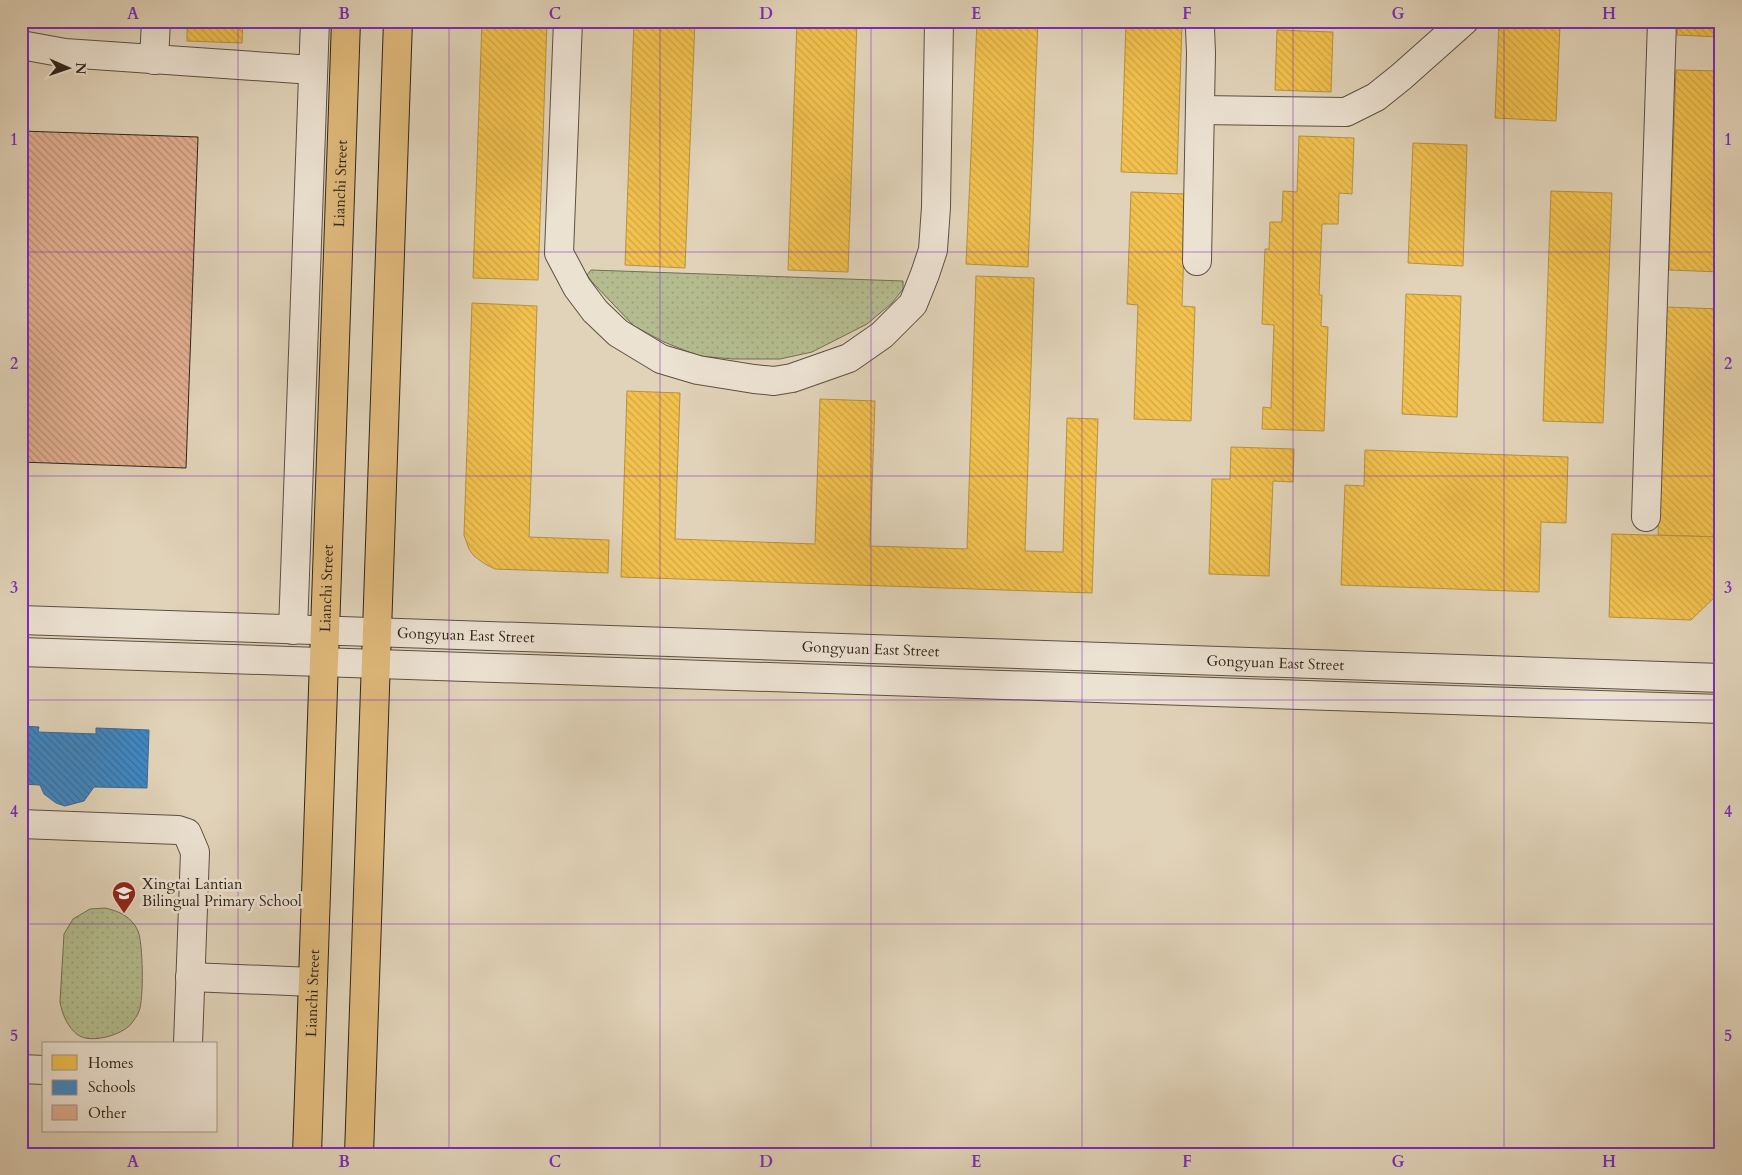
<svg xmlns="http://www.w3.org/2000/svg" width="1742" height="1175" font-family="Cardo,serif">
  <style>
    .grass { fill: url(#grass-dots); stroke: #727054 }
    .homes { fill: url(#homes-back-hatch); stroke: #b8923e }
    .schools { fill: url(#schools-back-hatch); stroke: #3a6a92 }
    .building { fill: url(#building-back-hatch); stroke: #2f251a }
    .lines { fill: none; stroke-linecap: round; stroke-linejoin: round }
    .minor-casing { stroke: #5c5042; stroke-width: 30 }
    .major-casing { stroke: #2f251a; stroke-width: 30 }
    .minor { stroke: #ece2d2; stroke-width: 28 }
    .major { stroke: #e0ba7c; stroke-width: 28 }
    .grid { fill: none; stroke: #7b2cbf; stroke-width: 1; stroke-opacity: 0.55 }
    .labels { text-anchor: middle; stroke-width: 5; stroke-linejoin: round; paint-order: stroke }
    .street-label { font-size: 15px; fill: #2f251a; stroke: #ece2d2 }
    .poi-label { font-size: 15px; fill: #2f251a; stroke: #ece2d2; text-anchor: start }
    .neatline { fill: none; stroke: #7b2cbf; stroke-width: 2 }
    .grid-label { font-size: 16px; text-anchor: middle; font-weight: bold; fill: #7b2cbf }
  </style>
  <defs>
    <pattern id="grass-dots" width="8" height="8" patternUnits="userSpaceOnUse" patternTransform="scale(1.25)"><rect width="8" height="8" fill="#b4bc8f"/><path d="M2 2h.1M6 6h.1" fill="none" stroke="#9ba17b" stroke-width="1.8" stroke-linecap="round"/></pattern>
    <pattern id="homes-back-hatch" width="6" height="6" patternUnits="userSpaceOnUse" patternTransform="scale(1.25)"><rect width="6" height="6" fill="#f2c14e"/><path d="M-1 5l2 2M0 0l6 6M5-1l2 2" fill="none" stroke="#d0a644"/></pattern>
    <pattern id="schools-back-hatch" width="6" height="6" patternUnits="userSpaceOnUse" patternTransform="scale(1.25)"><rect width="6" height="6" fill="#3f88c5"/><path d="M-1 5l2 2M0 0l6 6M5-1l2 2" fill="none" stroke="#356f9f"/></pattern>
    <pattern id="building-back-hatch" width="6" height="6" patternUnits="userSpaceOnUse" patternTransform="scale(1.25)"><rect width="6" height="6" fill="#e1ae90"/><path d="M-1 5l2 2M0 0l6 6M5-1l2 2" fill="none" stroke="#b78d75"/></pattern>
  </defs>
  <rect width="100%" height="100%" fill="#e1d3b9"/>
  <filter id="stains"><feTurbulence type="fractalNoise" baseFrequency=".004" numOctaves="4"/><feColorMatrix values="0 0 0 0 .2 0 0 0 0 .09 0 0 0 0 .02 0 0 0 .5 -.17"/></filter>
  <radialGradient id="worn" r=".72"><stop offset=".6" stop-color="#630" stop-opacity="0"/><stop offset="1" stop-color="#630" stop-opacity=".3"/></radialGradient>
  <g class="grass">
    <path d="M591,270L903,281V289L892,303L867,324L812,352L780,359H733L699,356L664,342L634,326L592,282L587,275Z"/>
    <path d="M105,908C119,911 132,917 138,931C143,942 144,1000 139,1011C138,1015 134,1020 131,1024C122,1035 91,1044 78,1035C68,1028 62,1014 60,1002L64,934L73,919L90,909Z"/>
  </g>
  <g class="homes">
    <path d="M187,21H243L242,43L187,41Z"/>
    <path d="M482,21H547L538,280L473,278Z"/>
    <path d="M634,21H695L685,268L625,265Z"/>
    <path d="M797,21H857L848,272L788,270Z"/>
    <path d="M977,21H1038L1028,267L966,264Z"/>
    <path d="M1678,21H1721V37L1677,35Z"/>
    <path d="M1499,22L1560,25L1556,121L1495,118Z"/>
    <path d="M1126,23L1182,25L1177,174L1121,172Z"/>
    <path d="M1277,30L1333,32L1331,92L1275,90Z"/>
    <path d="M1676,70L1721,71V272L1669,270Z"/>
    <path d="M1299,136L1354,138L1352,194L1339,193L1338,224H1322L1319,295H1322L1321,326L1328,327L1324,431L1262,429L1263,407L1271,408L1274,325L1262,324L1265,249H1269L1270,222H1282L1283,191L1297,192Z"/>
    <path d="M1413,143L1467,145L1463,266L1408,263Z"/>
    <path d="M1551,191L1612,193L1603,423L1543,421Z"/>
    <path d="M1131,192L1186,194L1182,306L1195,307L1191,421L1134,419L1138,305L1127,304Z"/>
    <path d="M976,276L1034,278L1025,551L1063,552L1067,418L1098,419L1092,593L621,577L627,391L680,393L675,539L815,544L820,399L875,401L870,546L967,549Z"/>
    <path d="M1406,294L1461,296L1457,417L1402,414Z"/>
    <path d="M472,303L537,306L529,537L609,540L608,573L495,569L485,564L474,556L469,549L464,535Z"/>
    <path d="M1666,307L1721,309V537L1658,535Z"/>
    <path d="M1231,447L1294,449L1293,482L1273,481L1269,576L1209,574L1212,479H1230Z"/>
    <path d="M1365,450L1568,457L1566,523L1541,522L1539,592L1341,585L1345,485L1364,486Z"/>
    <path d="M1612,534L1721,537L1719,593L1691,620L1609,617Z"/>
  </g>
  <path class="schools" d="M21,726L39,727L38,732L96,734V728L149,730L147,788L94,787L84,801L65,806L56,803L44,794L40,785L21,784Z"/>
  <path class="building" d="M21,131L198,137L186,468L21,462Z"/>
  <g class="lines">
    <g class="minor-casing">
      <g id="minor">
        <path d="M568,21L559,253L577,287L595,311L618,333L661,359L698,370L754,379L774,381L792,378L849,358L882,335L913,304L925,274L933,250L936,207L939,21"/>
        <path d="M21,45L65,53L313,70"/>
        <path d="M154,60L156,21"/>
        <path d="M1200,110L1346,112L1376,97L1401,77L1464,21"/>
        <path d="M1197,261L1201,53L1200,28L1198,21"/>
        <path d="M1646,517L1662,21"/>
        <path id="s1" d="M21,620L1721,678"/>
        <path d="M293,630L315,21"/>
        <path d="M21,652L1721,709"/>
        <path d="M21,824L178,830L187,833L195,852L188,1044"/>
        <path d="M190,977L313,982"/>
        <path d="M21,1069L44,1070"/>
      </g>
    </g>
    <g class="major-casing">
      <g id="major">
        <path id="s2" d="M307,1154L346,21"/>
        <path d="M359,1154L398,21"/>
      </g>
    </g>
    <use href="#minor" class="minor"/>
    <use href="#major" class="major"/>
  </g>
  <path class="grid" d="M238,21V1154M449,21V1154M660,21V1154M871,21V1154M1082,21V1154M1293,21V1154M1504,21V1154M21,252H1721M21,476H1721M21,700H1721M21,924H1721"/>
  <defs>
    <g id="school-pin" transform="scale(1.25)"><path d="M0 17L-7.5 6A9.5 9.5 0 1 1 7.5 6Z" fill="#8f2418" stroke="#ece2d2"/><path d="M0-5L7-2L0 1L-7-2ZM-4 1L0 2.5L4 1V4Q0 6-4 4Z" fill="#fff"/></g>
  </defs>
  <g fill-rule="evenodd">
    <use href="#school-pin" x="124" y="893"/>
  </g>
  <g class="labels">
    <g class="street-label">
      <text dy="5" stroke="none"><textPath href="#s2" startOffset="971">Lianchi Street</textPath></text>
      <text dy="5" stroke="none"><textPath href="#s2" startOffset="566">Lianchi Street</textPath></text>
      <text dy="5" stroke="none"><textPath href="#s1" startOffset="445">Gongyuan East Street</textPath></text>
      <text dy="5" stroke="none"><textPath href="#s1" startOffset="850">Gongyuan East Street</textPath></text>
      <text dy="5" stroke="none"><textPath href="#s1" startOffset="1255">Gongyuan East Street</textPath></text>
      <text dy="5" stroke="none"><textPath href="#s2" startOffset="161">Lianchi Street</textPath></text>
    </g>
    <g class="poi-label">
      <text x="142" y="889">Xingtai Lantian<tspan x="142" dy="17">Bilingual Primary School</tspan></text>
    </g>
  </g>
  <rect width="1742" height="1175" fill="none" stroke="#e1d3b9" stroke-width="55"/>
  <rect x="42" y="1042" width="175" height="90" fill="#ece2d2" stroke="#a09688"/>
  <rect x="52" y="1055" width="25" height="15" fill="#f2c14e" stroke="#a09688"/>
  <text x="88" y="1068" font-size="15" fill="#2f251a">Homes</text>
  <rect x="52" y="1080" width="25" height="15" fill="#3f88c5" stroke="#a09688"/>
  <text x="88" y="1092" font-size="15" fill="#2f251a">Schools</text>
  <rect x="52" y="1105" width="25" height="15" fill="#e1ae90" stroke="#a09688"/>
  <text x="88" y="1118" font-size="15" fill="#2f251a">Other</text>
  <g transform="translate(68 68) rotate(92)" stroke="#ece2d2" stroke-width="4" paint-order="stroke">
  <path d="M0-4L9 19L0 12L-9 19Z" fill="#2f251a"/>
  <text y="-8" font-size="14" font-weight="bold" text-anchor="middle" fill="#2f251a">N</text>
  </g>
  <rect x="28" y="28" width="1686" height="1120" class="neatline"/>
  <g class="grid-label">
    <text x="133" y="19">A</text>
    <text x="344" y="19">B</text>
    <text x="555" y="19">C</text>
    <text x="766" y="19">D</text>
    <text x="976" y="19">E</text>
    <text x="1187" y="19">F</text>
    <text x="1398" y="19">G</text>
    <text x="1609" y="19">H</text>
    <text x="14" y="145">1</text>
    <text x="1728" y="145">1</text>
    <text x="14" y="369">2</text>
    <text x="1728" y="369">2</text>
    <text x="14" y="593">3</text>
    <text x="1728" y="593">3</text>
    <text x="14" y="817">4</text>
    <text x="1728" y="817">4</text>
    <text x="14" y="1041">5</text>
    <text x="1728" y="1041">5</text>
    <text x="133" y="1167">A</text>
    <text x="344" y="1167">B</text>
    <text x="555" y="1167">C</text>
    <text x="766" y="1167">D</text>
    <text x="976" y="1167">E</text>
    <text x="1187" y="1167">F</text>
    <text x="1398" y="1167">G</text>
    <text x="1609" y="1167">H</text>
  </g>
  <rect width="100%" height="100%" filter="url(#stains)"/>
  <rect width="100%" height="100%" fill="url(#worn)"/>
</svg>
